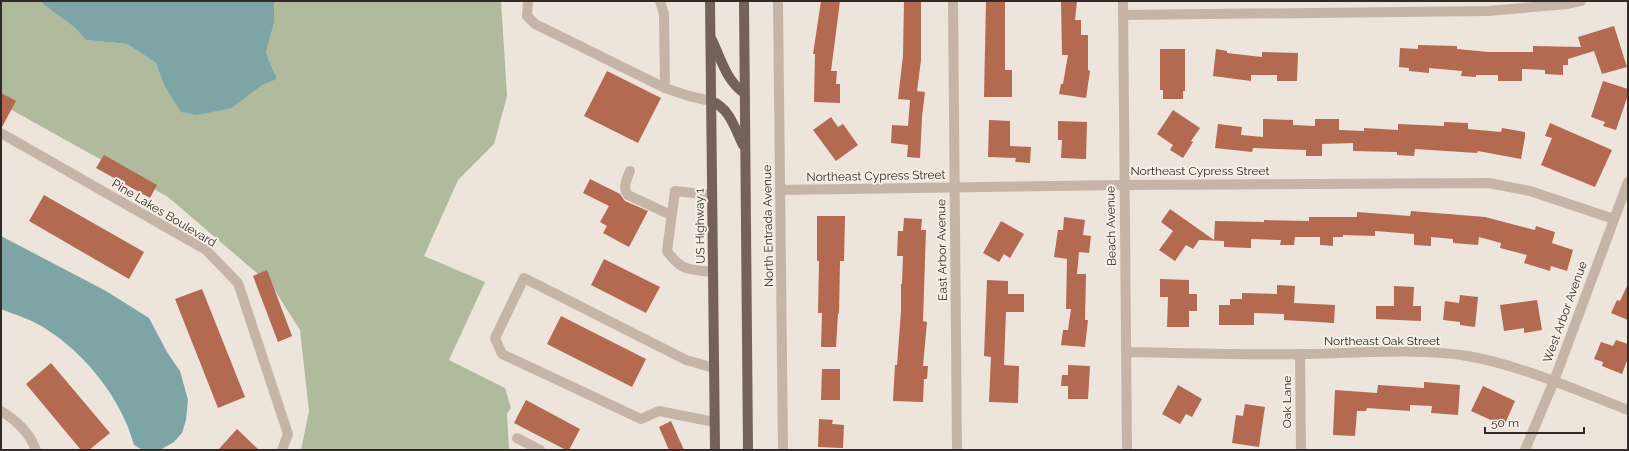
<svg xmlns="http://www.w3.org/2000/svg" width="1629" height="451" font-family="Raleway,sans-serif">
  <style>
    .green { fill: #b0ba9d }
    .water { fill: #7ea5a6 }
    .building { fill: #b46951 }
    .lines { fill: none; stroke-linecap: round; stroke-linejoin: round }
    .minor { stroke: #c4b5a8; stroke-width: 10 }
    .major { stroke: #72625a; stroke-width: 10 }
    .labels { text-anchor: middle; stroke-width: 4; stroke-linejoin: round; paint-order: stroke }
    .street-label { font-size: 12px; fill: #322a27; stroke: #f6efe6 }
  </style>
  <rect width="100%" height="100%" fill="#ede4db"/>
  <path class="green" d="M1,1H42L43,4L74,27L86,40L127,44L156,63L164,85L232,108L261,86L277,79L266,53L274,23V1H501L507,96L494,144L458,180L424,256L485,282L449,360L505,388L511,408L507,414L509,450H301L309,411L300,330L272,286L168,197L1,104Z"/>
  <g class="water">
    <path d="M42,1H274V23L266,53L277,79L261,86L232,108L197,115L181,112L164,85L156,63L127,44L86,40L74,27L43,4Z"/>
    <path d="M1,236L106,291L149,318L167,352L180,371L188,400L186,420L182,433L174,442L160,450H143L134,445C122,400 86,354 46,329C33,320 16,315 1,309Z"/>
  </g>
  <g class="building">
    <path d="M821,1H840L831,71H837L836,84H840V103L814,102L815,54H813Z"/>
    <path d="M904,1H921V60L917,91L925,92L922,117L920,158L907,157L908,145L891,143L892,125L908,126L910,100L898,99L903,56Z"/>
    <path d="M986,1H1005V70H1012V97H984Z"/>
    <path d="M1061,1H1077L1075,20H1081V35H1088V70L1090,71L1086,98L1059,94L1061,84H1063L1068,55H1062Z"/>
    <path d="M1614,26L1627,67L1602,74L1594,51L1568,59V65H1563V75L1545,74V70L1522,69V81H1498V75H1476V77L1461,76L1462,71L1429,68V73L1409,71V68L1399,67L1400,48L1418,49V45L1457,46V49L1488,52H1533V46L1581,47L1578,37Z"/>
    <path d="M1160,49H1185V91H1183V99H1163V90H1160Z"/>
    <path d="M1216,49L1227,51V53L1262,57V52L1298,53L1297,81H1277V75H1251V81L1213,76Z"/>
    <path d="M607,71L661,98L638,143L584,116Z"/>
    <path d="M1603,81L1628,89V95L1616,130L1603,126L1605,122L1591,117Z"/>
    <path d="M1,93L16,101L2,127H1Z"/>
    <path d="M1173,110L1200,128L1191,141L1193,142L1183,158L1170,150L1173,145L1157,134Z"/>
    <path d="M831,117L838,127L843,124L858,145L836,161L813,130Z"/>
    <path d="M1263,119L1293,120V125L1315,126V119H1339V130L1364,131V128L1398,130V124L1444,126V122L1468,123V129L1501,132L1502,128L1525,132V137L1521,159L1478,151L1477,153L1415,149L1414,156L1397,155V152L1353,151V143L1322,144V156H1306V150L1253,148L1252,152L1215,148L1218,124L1242,127L1241,135L1263,137Z"/>
    <path d="M989,120L1010,121V146L1031,147L1030,163L1015,162L1016,158L988,157Z"/>
    <path d="M1058,121L1087,122L1086,159L1061,158L1062,140H1058Z"/>
    <path d="M1550,123L1612,150L1595,187L1541,165L1552,138L1545,136Z"/>
    <path d="M104,155L157,185L150,198L96,168Z"/>
    <path d="M590,179L620,194L625,201L648,211L629,247L603,233L607,226L600,222L609,206L583,193Z"/>
    <path d="M44,195L144,252L129,279L29,221Z"/>
    <path d="M1170,209L1214,240L1215,221L1264,222V220L1309,221V217H1357V212L1410,216L1411,211L1485,217L1535,230L1536,226L1555,232L1552,243L1573,250L1567,271L1551,266L1550,271L1524,263L1527,255L1500,248L1501,243L1479,237L1478,245L1453,243V239L1431,237V246L1414,245V234L1375,231V236L1343,235V237H1333V246L1320,245V237H1295L1294,245H1280L1281,240L1251,239V248L1224,247V241L1199,240L1193,249L1186,245L1175,261L1159,250L1173,231L1161,222Z"/>
    <path d="M817,216H845L844,261H840L839,314L838,313L836,347H821L822,313H818L819,261H817Z"/>
    <path d="M1064,217L1085,220L1083,235L1091,236L1089,253L1079,252L1077,274H1086L1085,320H1088L1085,347L1061,345L1063,330H1068L1071,309H1066L1067,259L1054,257L1058,230H1063Z"/>
    <path d="M904,218L922,219L921,230H926L923,321L927,322L923,366H928L927,379H924L923,402L893,401L895,365H897L901,311V284H902L903,256H897L898,231H903Z"/>
    <path d="M1001,221L1024,234L1010,258L1004,254L999,262L983,253Z"/>
    <path d="M604,259L660,287L646,313L591,285Z"/>
    <path d="M267,270L292,336L278,342L253,276Z"/>
    <path d="M1160,279L1189,280V294H1197V311H1189V327H1167L1168,297H1160Z"/>
    <path d="M987,280L1008,281V294H1024V312H1006L1004,365L1019,366L1018,403L989,402L991,357L984,356Z"/>
    <path d="M1628,284V320L1611,313L1617,300L1620,301Z"/>
    <path d="M1277,285L1295,286L1294,303L1335,305L1334,323L1284,320V314L1254,313V325H1219V305H1230V299H1242V293L1277,294Z"/>
    <path d="M1394,286L1414,287L1413,306H1421V321L1376,319V306H1394Z"/>
    <path d="M202,289L245,397L218,408L175,299Z"/>
    <path d="M1460,295L1478,297L1475,327L1460,325V322L1443,320L1445,301L1459,303Z"/>
    <path d="M1537,300L1542,330L1524,333V328L1504,331L1500,305Z"/>
    <path d="M561,316L646,359L632,387L547,344Z"/>
    <path d="M1616,340L1628,344V358L1622,374L1602,366L1603,362L1594,359L1601,342L1613,346Z"/>
    <path d="M51,363L110,433L89,450H81L26,384Z"/>
    <path d="M1068,365L1090,366L1088,399H1068V386H1061L1062,375H1068Z"/>
    <path d="M822,369H840V400H821Z"/>
    <path d="M1424,382L1460,385L1458,415L1431,413L1432,406L1410,405V411L1367,408L1366,411H1357L1355,436L1333,435L1335,390L1377,393L1378,385L1424,388Z"/>
    <path d="M1178,385L1202,399L1192,417L1186,414L1180,424L1162,414Z"/>
    <path d="M1483,386L1515,401L1504,426L1471,411Z"/>
    <path d="M526,400L580,429L569,450H566L514,423Z"/>
    <path d="M1245,404L1265,407L1259,447L1232,443L1236,415L1243,416Z"/>
    <path d="M819,419L833,420L832,424L844,425L843,448L818,447Z"/>
    <path d="M671,421L684,450H669L659,427Z"/>
    <path d="M237,429L259,450H218Z"/>
  </g>
  <g class="lines">
    <g class="minor">
      <path d="M528,1L527,16L535,24L665,88L689,96L711,101"/>
      <path d="M660,1L664,14L665,88"/>
      <path d="M778,1L783,450"/>
      <path d="M953,1L957,450"/>
      <path d="M1123,1L1127,450"/>
      <path d="M1123,15L1488,11L1568,4L1581,1"/>
      <path d="M1,133L206,250L238,283L288,434L282,450"/>
      <path d="M630,171C627,179 622,187 628,195L671,215"/>
      <path d="M780,190L1124,185L1489,183L1530,191L1614,219"/>
      <path d="M712,195L675,191L667,251C682,272 689,269 713,272"/>
      <path d="M1126,352C1187,353 1247,355 1308,354C1360,353 1416,348 1468,356C1523,366 1576,390 1628,410"/>
      <path d="M1300,354L1301,450"/>
      <path d="M714,368L686,360L524,278L495,338L502,354L641,419L659,411L714,422"/>
      <path d="M1,411C17,421 29,432 36,450"/>
      <path d="M517,438L540,450"/>
      <path d="M1525,450L1554,381L1628,182"/>
    </g>
    <g class="major">
      <path d="M710,1L715,450"/>
      <path d="M744,1L748,450"/>
      <path d="M712,40C721,59 726,80 744,93"/>
      <path d="M711,101C730,108 735,129 743,145"/>
    </g>
  </g>
  <g class="labels">
    <g class="street-label">
      <text x="1200" y="175">Northeast Cypress Street</text>
      <text transform="translate(876 176) rotate(-1)" y="4">Northeast Cypress Street</text>
      <text transform="translate(164 213) rotate(31)" y="4">Pine Lakes Boulevard</text>
      <text transform="translate(700 226) rotate(-91)" y="4">US Highway 1</text>
      <text transform="translate(768 226) rotate(-91)" y="4">North Entrada Avenue</text>
      <text transform="translate(1111 226) rotate(-91)" y="4">Beach Avenue</text>
      <text transform="translate(942 250) rotate(-91)" y="4">East Arbor Avenue</text>
      <text transform="translate(1565 312) rotate(-70)" y="4">West Arbor Avenue</text>
      <text x="1382" y="345">Northeast Oak Street</text>
      <text transform="translate(1287 402) rotate(-90)" y="4">Oak Lane</text>
    </g>
  </g>
  <rect width="1629" height="451" fill="none" stroke="#322a27" stroke-width="4"/>
  <path d="M1485 427v6h99v-6" fill="none" stroke="#322a27" stroke-width="2"/>
  <text x="1491" y="427" font-size="12" fill="#322a27" stroke="#f6efe6" stroke-width="3" paint-order="stroke">50 m</text>
</svg>
